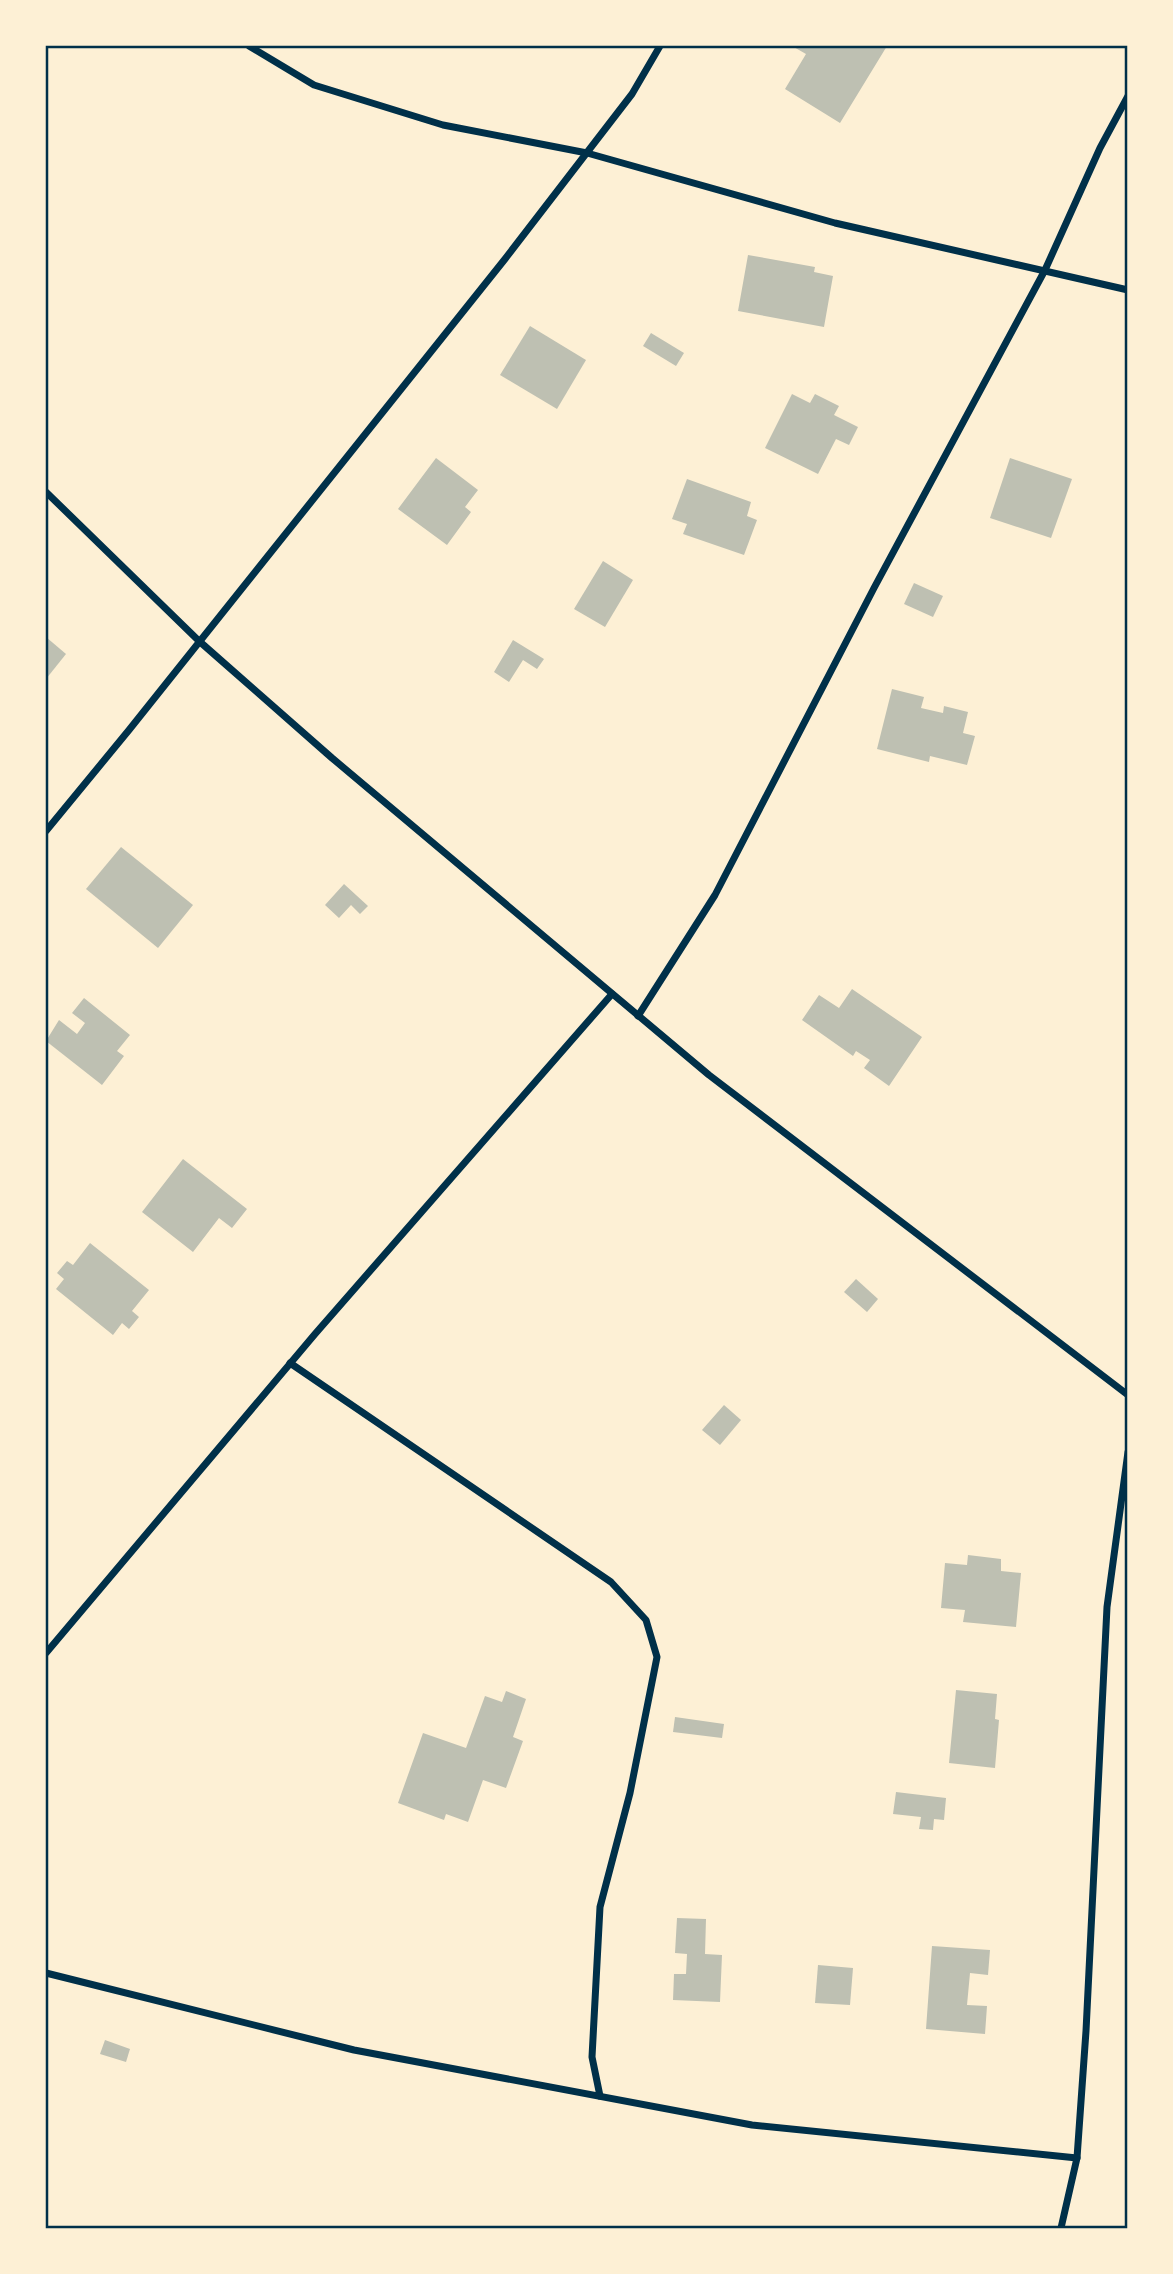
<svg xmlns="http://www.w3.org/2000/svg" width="1173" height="2274" font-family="Karla,sans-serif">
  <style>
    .building { fill: #bec0b2 }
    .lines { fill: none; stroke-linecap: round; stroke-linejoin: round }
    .minor { stroke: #003049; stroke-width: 7 }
    .neatline { fill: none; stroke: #003049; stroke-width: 2.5 }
  </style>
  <rect width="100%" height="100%" fill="#fdf0d5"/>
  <g class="building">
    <path d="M792,46H887L840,123L785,89L806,54Z"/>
    <path d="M748,255L815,267L814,272L833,276L824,327L738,311Z"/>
    <path d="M530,326L586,360L557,409L500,375Z"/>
    <path d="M651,333L684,353L676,366L643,346Z"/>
    <path d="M792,394L810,403L815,394L839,406L834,415L858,427L849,445L836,439L818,474L765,448Z"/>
    <path d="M436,458L478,490L465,507L471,512L447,545L398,509Z"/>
    <path d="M1010,458L1072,479L1051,538L990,518Z"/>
    <path d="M687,479L751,502L747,516L757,520L744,555L683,534L687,524L672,519Z"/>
    <path d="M603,561L633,580L605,627L574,609Z"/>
    <path d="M914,583L943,596L933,617L904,604Z"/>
    <path d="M46,637L66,654L46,679Z"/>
    <path d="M513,640L544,659L537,669L523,660L509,682L494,672Z"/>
    <path d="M892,689L924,697L921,708L943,713L944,706L968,712L963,733L975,736L967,765L930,756L929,762L877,749Z"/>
    <path d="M121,847L193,905L158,948L86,889Z"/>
    <path d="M344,884L368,906L360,914L351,905L339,918L325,905Z"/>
    <path d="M852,989L922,1037L889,1086L864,1068L870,1060L856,1051L853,1056L802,1020L819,995L839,1008Z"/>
    <path d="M84,998L130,1035L117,1051L124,1056L102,1085L46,1041L59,1020L77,1034L85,1023L72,1013Z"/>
    <path d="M183,1159L247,1209L232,1228L219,1218L193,1252L142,1212Z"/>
    <path d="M90,1243L149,1290L132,1311L139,1317L129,1329L122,1323L113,1335L56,1289L64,1279L57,1273L67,1261L73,1265Z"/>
    <path d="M856,1279L878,1299L867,1312L844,1292Z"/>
    <path d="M724,1405L741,1420L720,1445L702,1430Z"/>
    <path d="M968,1555L1001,1559V1571L1021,1573L1016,1627L963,1622L965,1610L941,1608L945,1563L967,1565Z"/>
    <path d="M956,1690L997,1694L995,1719L999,1720L995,1768L949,1763Z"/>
    <path d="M506,1691L526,1699L513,1737L523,1741L506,1788L483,1780L468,1822L446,1814L444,1820L398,1803L423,1733L466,1748L485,1696L502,1702Z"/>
    <path d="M675,1717L724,1724L722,1738L673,1732Z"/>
    <path d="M896,1792L946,1798L944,1820L934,1819L933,1830L919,1829L921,1817L893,1814Z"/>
    <path d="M677,1918L706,1919L705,1954L722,1955L720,2002L673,2000L674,1974H686L687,1954L675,1953Z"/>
    <path d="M932,1946L990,1950L988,1975L970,1973L967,2005L987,2006L985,2034L926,2029Z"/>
    <path d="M818,1965L853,1968L850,2005L815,2003Z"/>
    <path d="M105,2040L130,2049L126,2062L100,2054Z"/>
  </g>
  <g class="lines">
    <g class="minor">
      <path d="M249,46L314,85L443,125L587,153L835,223L1128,290"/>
      <path d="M46,492L199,641L332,758L709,1075L1128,1395"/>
      <path d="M46,831L129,730L505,259L632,94L660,46"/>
      <path d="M638,1016L715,895L874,588L1045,270L1100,148L1128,96"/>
      <path d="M290,1363L611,1582L646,1620L657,1657L630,1793L600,1907L592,2057L600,2096"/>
      <path d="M46,1653L315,1334L612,994"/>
      <path d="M46,1973L354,2050L752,2125L1077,2158"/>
      <path d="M1061,2228L1077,2158L1086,2031L1107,1607L1128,1452"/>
    </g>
  </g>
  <rect width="1173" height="2274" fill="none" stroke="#fdf0d5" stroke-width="94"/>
  <rect x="47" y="47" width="1079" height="2180" class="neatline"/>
</svg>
